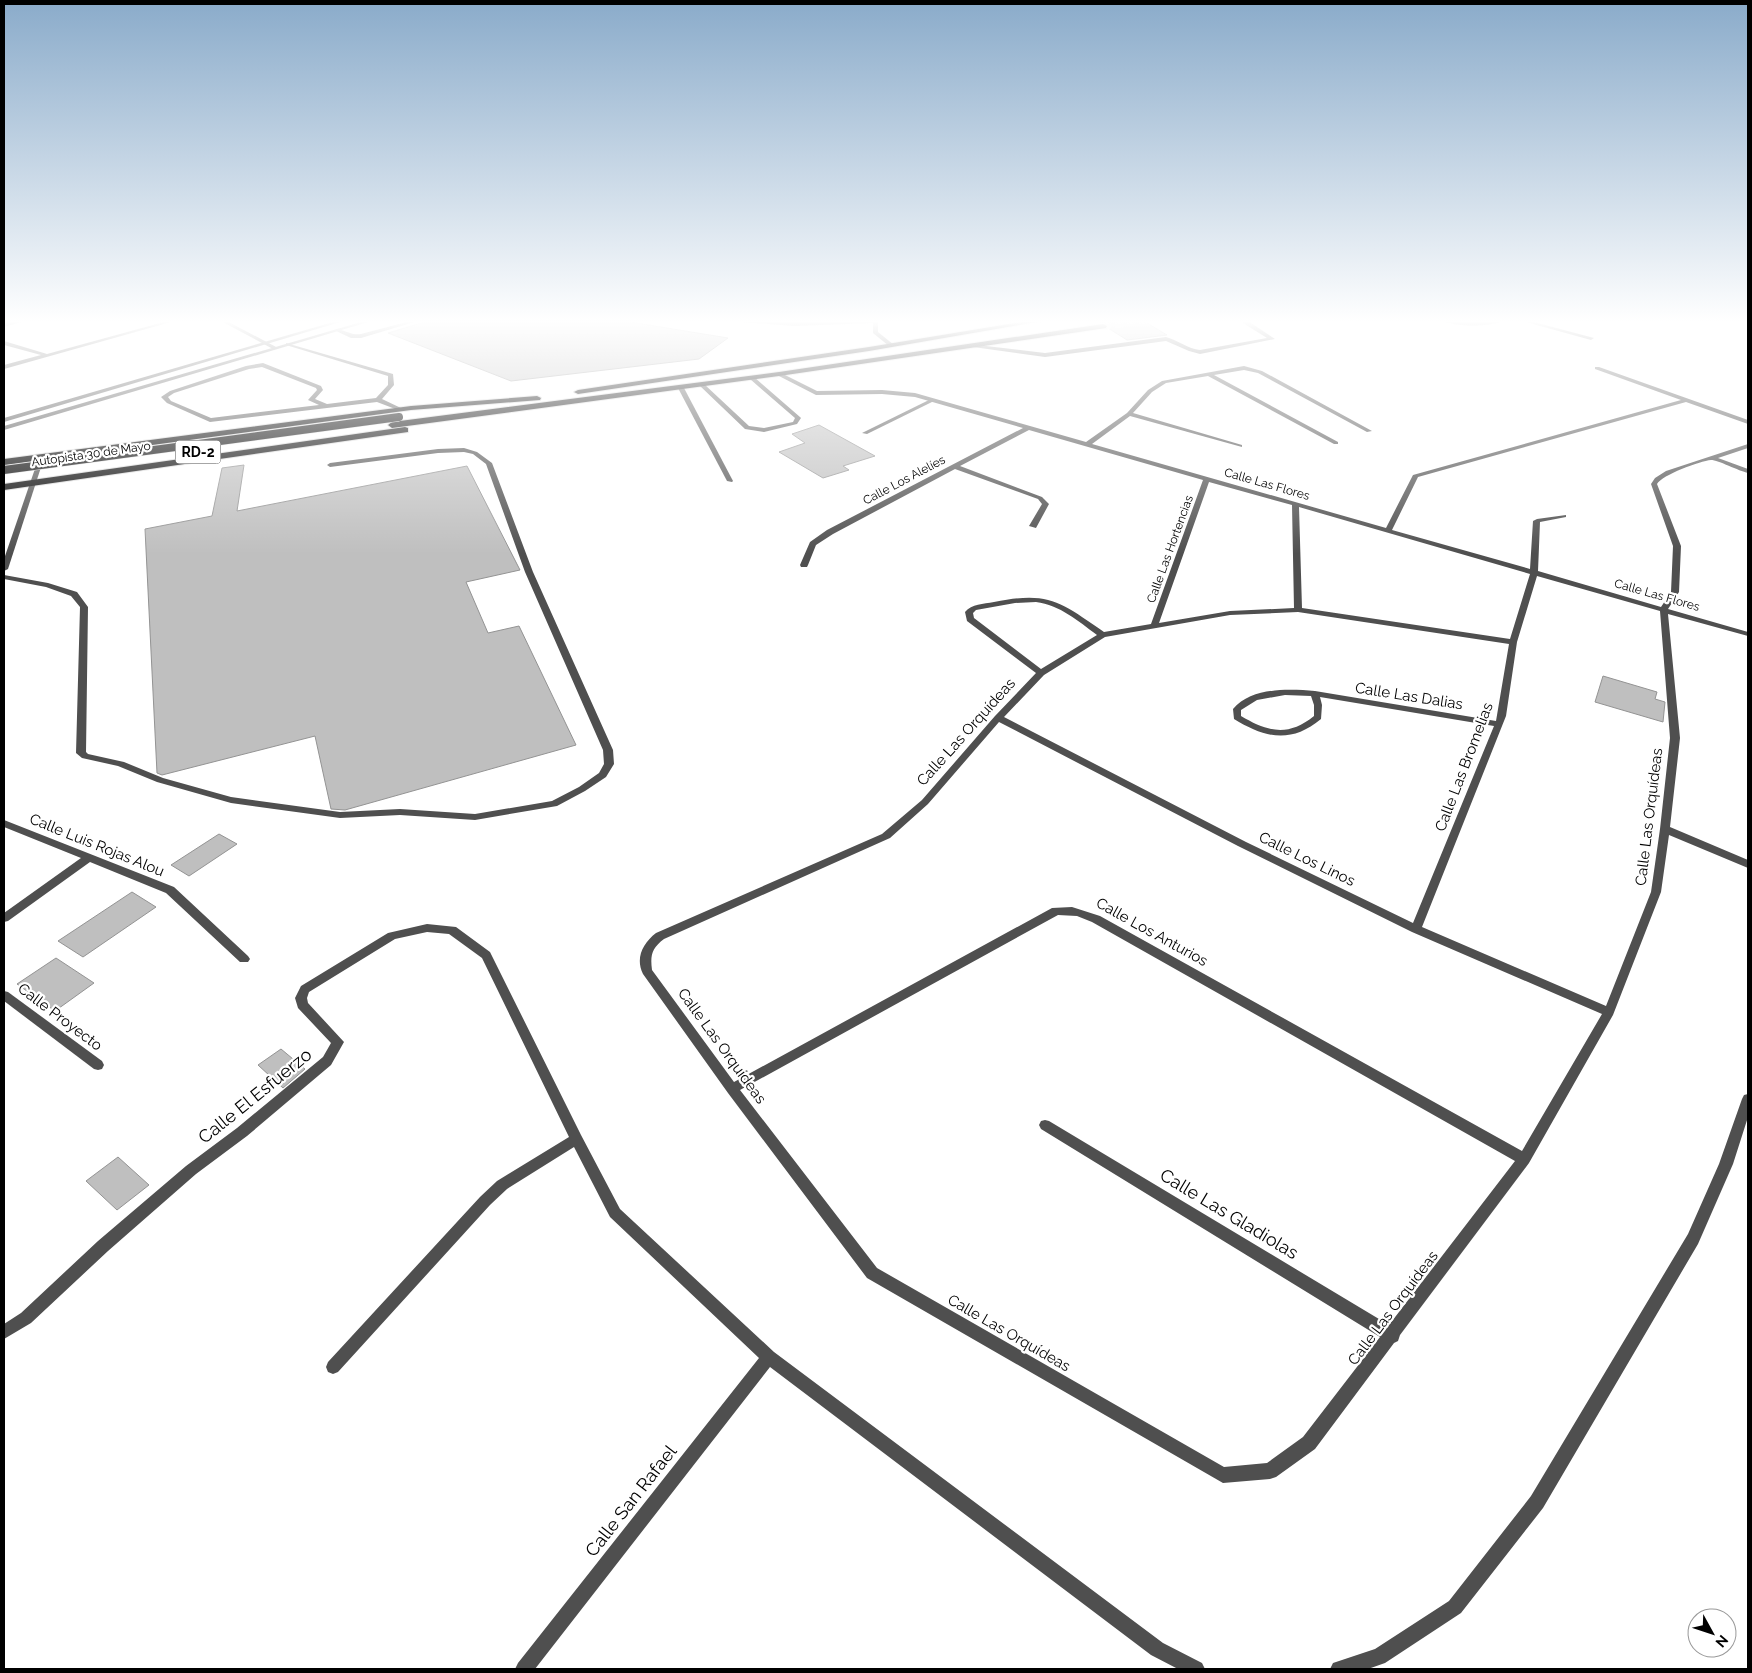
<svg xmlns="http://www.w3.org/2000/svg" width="1752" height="1673" font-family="Raleway,sans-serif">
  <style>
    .building { fill: #bfbfbf; stroke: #939393 }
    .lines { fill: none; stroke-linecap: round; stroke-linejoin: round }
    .trunk-tunnel { stroke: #d9d9d9; stroke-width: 8; stroke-dasharray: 8 4; stroke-linecap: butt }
    .trunk-casing { stroke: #dbdbdb; stroke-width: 2 }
    .service { fill: #4f4f4f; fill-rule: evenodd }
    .minor { fill: #4f4f4f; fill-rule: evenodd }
    .tertiary { fill: #4f4f4f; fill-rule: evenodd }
    .trunk { fill: #000; fill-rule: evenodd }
    .trunk-bridge-casing { stroke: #dbdbdb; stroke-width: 9; stroke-linecap: butt }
    .trunk-bridge { stroke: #000; stroke-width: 8 }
    .labels { text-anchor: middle; stroke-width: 4.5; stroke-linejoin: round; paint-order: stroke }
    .far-street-label { font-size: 12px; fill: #000; stroke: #fff }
    .shield { fill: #fff; stroke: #4c4c4c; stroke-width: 1 }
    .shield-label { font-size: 14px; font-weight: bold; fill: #000 }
    .street-label { font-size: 15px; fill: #000; stroke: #fff }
    .near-street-label { font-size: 18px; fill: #000; stroke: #fff }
  </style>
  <rect width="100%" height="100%" fill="#fff"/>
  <g class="building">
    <path d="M431,320H618L728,338L699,359L511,381L388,333Z"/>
    <path d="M1095,320H1142L1167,335L1127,340L1108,328V324Z"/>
    <path d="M819,425L875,456L843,466L849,470L823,478L779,452L805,443L792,434Z"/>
    <path d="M244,465L237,511L467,466L520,570L466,582L488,633L519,626L576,745L345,810L331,809L315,736L162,775L157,773L145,529L212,516L222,468Z"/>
    <path d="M1603,676L1657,692L1655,699L1665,702L1663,722L1595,702Z"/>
    <path d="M219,834L237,844L189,876L171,865Z"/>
    <path d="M132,892L156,907L83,957L58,941Z"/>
    <path d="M56,958L94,983L55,1011L17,984Z"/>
    <path d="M281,1049L305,1069L283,1088L258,1065Z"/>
    <path d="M118,1157L149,1185L117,1210L86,1181Z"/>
  </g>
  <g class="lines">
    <path class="trunk-tunnel" d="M1103,326L1147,320"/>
    <g class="trunk-casing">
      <g id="trunk">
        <path d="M1034,320H1048L869,351L578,394L574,392L578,390L869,347Z"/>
        <path d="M1103,324L1107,326L1106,328L779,376L392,428L388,425L392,422L779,372Z"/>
        <path d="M537,396L541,398L540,400L411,410L4,465V459L411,406Z"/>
        <path d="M405,427L408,428V432L4,490V484Z"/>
      </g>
    </g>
    <g class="service">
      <path d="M414,320H421L361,338H351L334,330C341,327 351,336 361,334Z"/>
      <path d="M738,320L794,322L878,320V332L894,345L889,346L873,333V323L794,326L741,322Z"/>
      <path d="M1243,320H1247L1248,321L1275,339L1200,354L1189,351L1166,341L1045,357L966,346L969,344L1045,353L1166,337C1178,340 1188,349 1200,350L1267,338L1243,323Z"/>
      <path d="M1440,320L1480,322L1504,320C1490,328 1454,327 1440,320Z"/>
      <path d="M1519,320H1526L1594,338L1591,340Z"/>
      <path d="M286,343L393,374L394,385L382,399L403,409L398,410L377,402L210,422L167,403L161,397L170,391L246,366L263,363L321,386L323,390L315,399L327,404L376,398L388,385V376L286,345ZM262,367L316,388L317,390L308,400L319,405L211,418L171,401L168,397L174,393L249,369Z"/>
      <path d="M750,377H754L800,417L801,418L797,424L764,432L745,429L699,385L704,384L749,426L764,428L793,422L795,418L750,379Z"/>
      <path d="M681,386L684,388L733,481L732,482L727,481L678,388Z"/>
      <path d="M931,399L936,400L867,434L862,433Z"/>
      <path d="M464,448L477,452L492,463L533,572L613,750L614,764L606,777L585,791L557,806L475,820L400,815L340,818L231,803L157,782L118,766L82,758L76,753L80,607L71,596L46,587L4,579V575L48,583L77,592L88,607L86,752L88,754L124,762L163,778L231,797L340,812L400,809L475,814L552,801L579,787L599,773L604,764L603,750L525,572L486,464L473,454L464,452L438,453L330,467L327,465L330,463L438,449Z"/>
      <path d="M39,457L44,458L8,569L4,571V559Z"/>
    </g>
    <g class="minor">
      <path d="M20,320H28L4,327V323Z"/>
      <path d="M171,320H178L4,369V365L41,355L4,345V341L47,354Z"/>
      <path d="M219,320H225L278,348L273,349Z"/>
      <path d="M1244,366L1262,371L1372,431L1367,432L1258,373L1244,370L1214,375L1338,442V444H1334L1208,376L1166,383L1152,392L1133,413L1242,445V447L1130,416L1092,444L1386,528L1413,475L1681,400L1595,369V367H1599L1748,420V424L1686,402L1418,477L1392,530L1530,569L1533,521L1537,519L1566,515V517L1540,522L1538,571L1661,607L1671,592L1673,546L1651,484L1655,478L1666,471L1748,444V448L1718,458L1748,469V473C1739,471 1718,460 1711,460C1700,461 1662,475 1657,484L1681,546L1679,592L1668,609L1748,632V636L1668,614L1680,738L1670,827L1748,860V868L1669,835L1661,892L1613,1015L1529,1163L1400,1335L1398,1341L1394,1343L1315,1449L1276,1477L1270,1479L1223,1483L867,1278L728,1093L643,974C635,958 643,943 656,933L882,834L922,800L995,716L1036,673L967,621L965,612C972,604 983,604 994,602C1050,591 1060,602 1104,632L1151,624L1203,480L1029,430L960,466L1042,497L1049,504L1036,528L1029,526L1042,504L1038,499L955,469L833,534L816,545L808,565L807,567H801L800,565L810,542L827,530L1023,428L915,397L882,394L816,395L777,375V373H781L817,391L882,390L915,393L1086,442L1127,413L1148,390L1162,381ZM1209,482L1292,505L1294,608L1230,611L1159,623ZM1299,507L1530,574L1510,639L1302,608ZM1537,576L1660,611L1670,738L1660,829L1651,892L1606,1006L1422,927L1506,716L1517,642ZM1036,602C1060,605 1078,621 1097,635L1041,669L974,618L973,613L976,610L1015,603ZM1298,612L1509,644L1496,721L1315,691C1288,689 1252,687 1233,709L1234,719C1265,738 1291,744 1321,719L1322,705L1320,697L1494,726L1413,923L1246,842L1004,717L1044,675L1105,637L1230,615ZM1285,695L1311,696L1314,705V716C1288,737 1268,732 1241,716V710L1257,700ZM999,722L1238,846L1412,932L1602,1014L1522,1151L1100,916L1072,907L1052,908L734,1082L652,970C650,955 652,948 664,939L890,838L928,804ZM1058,915L1077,916L1092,922L1515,1161L1389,1325L1049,1121L1045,1120L1041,1121L1039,1125L1041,1129L1380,1337L1303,1437L1267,1463L1224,1467L877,1268L740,1090Z"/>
      <path d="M4,820L174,887L248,956L250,959L248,962H240L166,893L90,862L8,921L4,922V913L81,858L4,827Z"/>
      <path d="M427,924L456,927L490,952L581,1135L620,1209L774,1352L1163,1643L1202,1663L1205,1669H1178L1151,1655L770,1367L535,1669H515L518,1663L759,1358L610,1217L574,1147L507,1189L490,1205L338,1372L333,1374L328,1372L326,1367L328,1362L480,1197L497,1181L569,1137L482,958L449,934L427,932L395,939L309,992L307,998L308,1003L344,1042L331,1065L247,1136L196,1174L108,1251L31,1323L4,1339V1324L21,1313L98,1241L186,1166L237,1128L323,1057L331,1043L298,1008L295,998L301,986L388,933Z"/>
      <path d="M4,991L8,992L102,1061L104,1065L102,1069L98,1070L94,1069L4,1001Z"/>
      <path d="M1748,1094V1117L1733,1164L1698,1244L1543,1508L1461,1613L1385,1663L1368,1669H1330L1333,1663L1375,1649L1449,1601L1531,1496L1688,1234L1719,1164L1742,1099L1744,1095Z"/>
    </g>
    <g class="tertiary">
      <path d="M340,320H347L4,422V418Z"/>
      <path d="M368,320H375L4,430V426Z"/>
    </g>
    <use href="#trunk" class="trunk"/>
    <g class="trunk-bridge-casing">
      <path id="trunk-bridge" d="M4,470L399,417"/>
    </g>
    <use href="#trunk-bridge" class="trunk-bridge"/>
  </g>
  <linearGradient id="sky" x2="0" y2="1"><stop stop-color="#8aabca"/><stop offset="0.58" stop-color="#fff"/><stop offset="1" stop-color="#fff" stop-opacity="0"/></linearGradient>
  <rect width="1752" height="554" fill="url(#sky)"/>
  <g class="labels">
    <g class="far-street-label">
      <text transform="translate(91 454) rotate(-8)" y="4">Autopista 30 de Mayo</text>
      <text transform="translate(904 480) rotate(-28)" y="4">Calle Los Alelíes</text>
      <text transform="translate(1267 484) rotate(16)" y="4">Calle Las Flores</text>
      <text transform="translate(1170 549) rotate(-70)" y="4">Calle Las Hortencias</text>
      <text transform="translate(1657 595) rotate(16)" y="4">Calle Las Flores</text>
    </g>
    <rect class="shield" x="175.5" y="440.5" width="45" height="23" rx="4"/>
    <g class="shield-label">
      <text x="198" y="457">RD-2</text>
    </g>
    <g class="street-label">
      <text transform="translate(1409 696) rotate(9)" y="5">Calle Las Dalias</text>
      <text transform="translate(966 732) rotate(-48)" y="5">Calle Las Orquídeas</text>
      <text transform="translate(1464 767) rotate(-69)" y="5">Calle Las Bromelias</text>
      <text transform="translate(1649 817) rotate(-83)" y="5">Calle Las Orquídeas</text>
      <text transform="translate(97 845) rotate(22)" y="5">Calle Luis Rojas Alou</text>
      <text transform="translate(1307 859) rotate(26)" y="5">Calle Los Linos</text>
      <text transform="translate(1152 932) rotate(29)" y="5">Calle Los Anturios</text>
      <text transform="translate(60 1017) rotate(37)" y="5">Calle Proyecto</text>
      <text transform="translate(722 1046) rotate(54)" y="5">Calle Las Orquídeas</text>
      <text transform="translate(1393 1308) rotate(-53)" y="5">Calle Las Orquídeas</text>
      <text transform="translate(1009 1333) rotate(30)" y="5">Calle Las Orquídeas</text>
    </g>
    <g class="near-street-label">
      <text transform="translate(255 1096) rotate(-39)" y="6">Calle El Esfuerzo</text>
      <text transform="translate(1229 1214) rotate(31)" y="6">Calle Las Gladiolas</text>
      <text transform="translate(631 1501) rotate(-52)" y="6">Calle San Rafael</text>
    </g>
  </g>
  <rect width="1752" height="1673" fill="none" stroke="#000000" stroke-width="10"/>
  <g transform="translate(1712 1633) rotate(130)"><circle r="24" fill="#ffffff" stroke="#999999"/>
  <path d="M0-4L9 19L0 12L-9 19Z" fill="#000000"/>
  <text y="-8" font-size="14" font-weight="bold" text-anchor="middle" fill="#000000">N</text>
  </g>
</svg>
